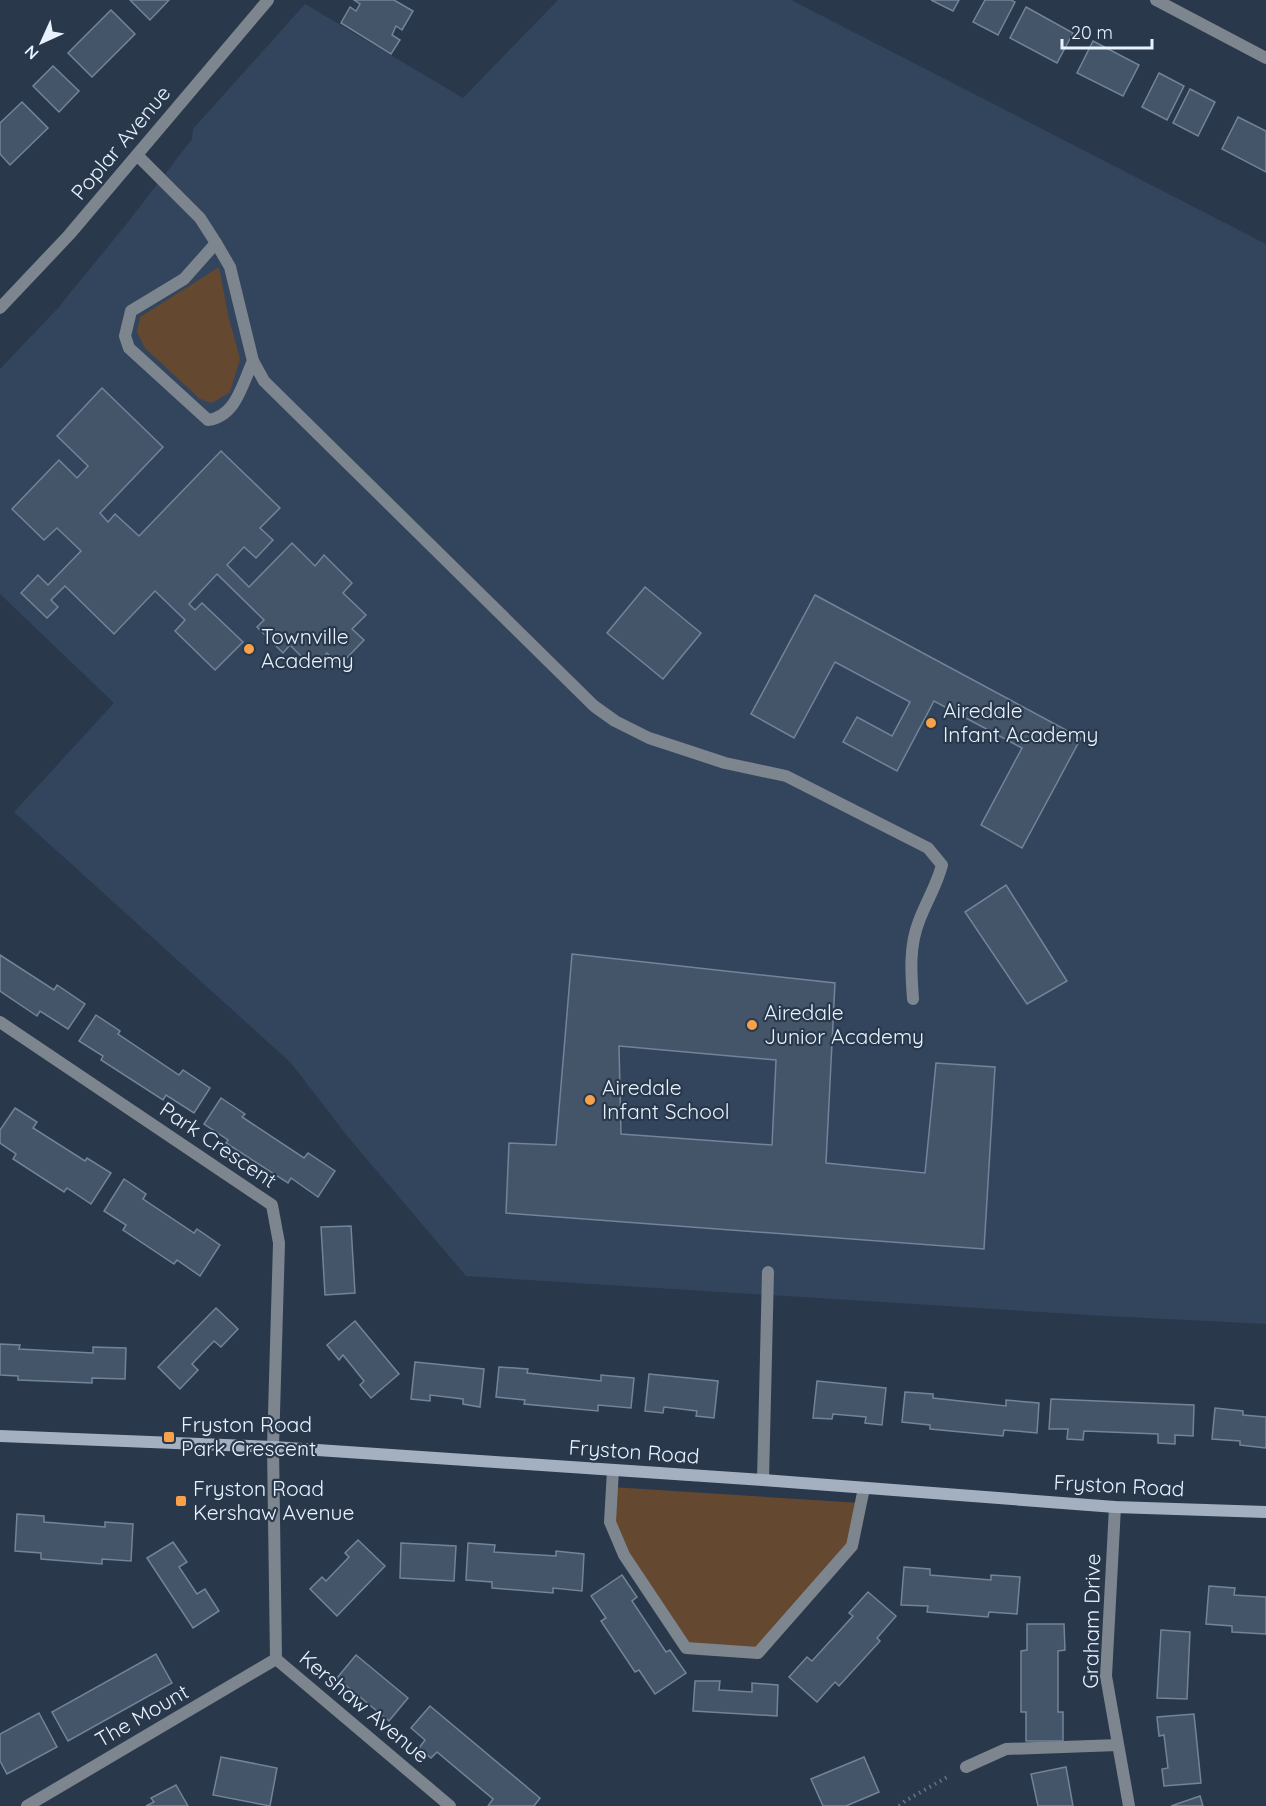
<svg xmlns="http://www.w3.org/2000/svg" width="1266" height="1806" font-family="Quicksand,sans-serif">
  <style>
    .built { fill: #33455d }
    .green { fill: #64482f }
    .building { fill: #455569; stroke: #728499; stroke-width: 1.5; fill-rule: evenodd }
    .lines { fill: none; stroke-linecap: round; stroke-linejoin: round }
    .path { stroke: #677485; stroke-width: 4; stroke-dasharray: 1.5 4.5; stroke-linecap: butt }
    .lane { stroke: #7d858f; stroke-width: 12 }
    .street { stroke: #7d858f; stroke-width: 12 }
    .secondary { stroke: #a4b0c0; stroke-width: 12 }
    .poi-dot { fill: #f7a149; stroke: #29384b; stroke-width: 2 }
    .labels { text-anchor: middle; stroke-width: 4.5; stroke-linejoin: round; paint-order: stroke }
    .street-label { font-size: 21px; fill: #e8f2ff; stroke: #29384b }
    .poi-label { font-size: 21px; fill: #e8f2ff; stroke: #29384b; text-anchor: start }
  </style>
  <rect width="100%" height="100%" fill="#29384b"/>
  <path class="built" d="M558,0H791L1266,244V1324L1088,1315L466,1276L348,1137L291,1063L14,812L114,703L0,594V369L58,308L128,222L192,139L193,129L305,4L463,98Z"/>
  <g class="green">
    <path d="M219,267L228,315L240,359L230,392L212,403L200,399L145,348L137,332L140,317Z"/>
    <path d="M612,1487L861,1503L852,1546L758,1653L686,1648L610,1522Z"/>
  </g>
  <g class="building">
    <path d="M130,0H169L150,20Z"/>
    <path d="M354,0H394L413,11L402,30L396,26L392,35L400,40L391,54L341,23L350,7L356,11L360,4Z"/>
    <path d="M931,0H959L953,11Z"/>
    <path d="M985,0H1011L1015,2L998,35L973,22Z"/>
    <path d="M1026,7L1073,33L1057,63L1010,38Z"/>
    <path d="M111,10L135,34L92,77L68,53Z"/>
    <path d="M1093,41L1139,65L1123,96L1077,73Z"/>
    <path d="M53,66L79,91L59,112L33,86Z"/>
    <path d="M1159,73L1184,86L1167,120L1142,107Z"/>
    <path d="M1190,89L1215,102L1198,136L1173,123Z"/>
    <path d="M22,102L48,128L10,165L0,154V123Z"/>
    <path d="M1238,117L1266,131V172L1222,149Z"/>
    <path d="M102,388L163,447L100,513L108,522L115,514L139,536L221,451L280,508L260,528L273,540L256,558L244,547L227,565L249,587L292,543L315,566L324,555L352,583L343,593L366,615L352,629L364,640L340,665L327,653L313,668L290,645L283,653L257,627L264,620L217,574L189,604L195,610L202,603L243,642L215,670L175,631L185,620L155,591L114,634L65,586L51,600L58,607L47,618L21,593L38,575L48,585L81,551L57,528L44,540L12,509L59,460L77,478L88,466L57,436Z"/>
    <path d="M645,587L701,633L663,679L607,633Z"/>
    <path d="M815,595L1081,738L1022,848L981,825L1022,748L934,701L897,771L843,742L857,717L892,736L910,702L835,662L794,738L751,714Z"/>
    <path d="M1006,885L1067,981L1027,1004L965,912Z"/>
    <path d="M572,954L835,983L826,1163L925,1173L936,1063L995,1067L984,1249L506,1213L509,1143L556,1145ZM619,1046L776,1060L772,1145L621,1134Z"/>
    <path d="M0,955L54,990L57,985L85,1004L68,1029L40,1011L37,1016L0,991Z"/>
    <path d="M96,1015L120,1031L118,1034L179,1075L183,1070L210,1088L194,1113L166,1095L163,1100L101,1060L103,1056L79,1041Z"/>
    <path d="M221,1098L245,1114L242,1117L304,1158L308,1153L335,1171L318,1197L291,1178L288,1183L226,1143L228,1140L204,1124Z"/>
    <path d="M15,1108L37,1122L33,1128L85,1161L87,1158L111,1173L91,1204L67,1188L64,1192L13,1159L16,1154L0,1143V1130Z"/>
    <path d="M124,1179L146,1194L143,1199L194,1233L197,1229L220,1245L200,1276L177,1260L174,1264L123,1230L126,1225L104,1211Z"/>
    <path d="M351,1226L355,1293L325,1295L321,1227Z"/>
    <path d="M216,1308L238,1329L221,1347L214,1341L192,1364L198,1370L180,1389L158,1367Z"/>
    <path d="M355,1321L399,1374L371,1398L360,1385L364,1381L343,1355L339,1360L327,1345Z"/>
    <path d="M0,1344L20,1345L19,1349L93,1353V1347L126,1348L125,1379L92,1378V1383L18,1380V1376L0,1375Z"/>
    <path d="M415,1362L484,1369L480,1407L463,1404V1399L430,1395V1401L411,1399Z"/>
    <path d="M499,1367L528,1369L527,1373L601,1381V1375L634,1378L631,1408L598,1405V1411L524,1404L525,1400L496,1397Z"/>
    <path d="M649,1374L718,1381L714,1418L696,1416L697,1411L664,1407L663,1413L645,1411Z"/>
    <path d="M817,1381L886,1388L882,1425L865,1423L866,1417L833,1414L832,1419L813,1418Z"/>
    <path d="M905,1392L933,1394V1398L1006,1406V1400L1039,1403L1037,1433L1004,1430L1003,1436L930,1429V1425L902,1422Z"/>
    <path d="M1051,1399L1194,1405L1193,1436L1175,1435V1444L1158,1443V1434L1084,1431L1083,1440L1067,1439L1068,1429H1049Z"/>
    <path d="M1215,1408L1243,1411V1415L1266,1417V1448L1240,1445V1441L1212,1439Z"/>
    <path d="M17,1514L44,1516V1522L105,1527V1522L133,1524L131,1561L102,1559V1564L41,1559V1553L15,1551Z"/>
    <path d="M358,1540L385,1566L337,1616L310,1589L322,1577L326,1581L349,1557L345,1553Z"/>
    <path d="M173,1542L187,1562L179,1567L197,1594L205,1589L219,1611L193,1628L147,1558Z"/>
    <path d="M401,1543L456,1546L454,1581L400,1578Z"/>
    <path d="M468,1543L495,1545L494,1552L556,1556V1551L584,1554L582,1591L553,1588V1593L492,1588V1582L466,1580Z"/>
    <path d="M904,1567L930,1569V1575L991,1580V1575L1020,1577L1017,1614L989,1612L988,1617L927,1612L928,1606L901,1605Z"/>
    <path d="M622,1575L637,1597L632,1601L666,1652L670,1650L686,1673L655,1694L639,1670L635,1672L601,1621L606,1618L591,1596Z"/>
    <path d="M1209,1586L1235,1588L1234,1595L1266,1597V1634L1232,1632V1626L1206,1624Z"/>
    <path d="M868,1592L896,1616L877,1638L880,1641L839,1686L835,1682L817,1702L789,1677L807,1657L812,1661L853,1616L849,1613Z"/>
    <path d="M1027,1624H1064L1065,1650L1058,1651V1712H1063V1741H1026V1712H1021V1651L1027,1650Z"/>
    <path d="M1161,1630L1190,1632L1187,1699L1157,1698Z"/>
    <path d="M156,1654L172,1683L68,1741L52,1712Z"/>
    <path d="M356,1655L408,1698L389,1721L337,1678Z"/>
    <path d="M695,1681H720L719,1690L752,1692V1683L778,1685L777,1716L693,1711Z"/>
    <path d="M430,1706L540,1798L534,1806H488L493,1799L437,1752L431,1758L419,1748L425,1740L411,1728Z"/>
    <path d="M39,1713L57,1747L7,1774L0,1761V1734Z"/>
    <path d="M1194,1714L1201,1783L1164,1786L1162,1769L1168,1768L1164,1735L1159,1736L1157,1717Z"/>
    <path d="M221,1757L277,1768L270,1806L213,1795Z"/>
    <path d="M864,1757L879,1792L846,1806H823L811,1779Z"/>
    <path d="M1066,1767L1073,1806H1038L1031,1774Z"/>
    <path d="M176,1785L188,1806H146L154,1802L151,1798Z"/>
    <path d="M1200,1796L1203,1806H1171Z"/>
  </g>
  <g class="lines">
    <path class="path" d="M899,1806L905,1801L949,1776"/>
    <g class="lane">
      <path d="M137,155L200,218L216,243L230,267L253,361L264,381L594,706L615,721L649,738L725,763L786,776L928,848L942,865C937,885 926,902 919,921C909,946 911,973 913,999"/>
      <path d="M216,243L184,279L131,311L125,336L129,348L208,420C236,416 242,385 253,361"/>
      <path d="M613,1470L610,1522L624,1555L686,1648L758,1653L852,1546L864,1488"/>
      <path d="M763,1480L768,1272"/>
      <path d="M966,1767L1006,1749L1118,1745"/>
    </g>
    <g class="street">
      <path d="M1156,0L1266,58"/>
      <path d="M0,308L69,235L268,0"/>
      <path d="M0,1022L272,1205L279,1243L273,1447L276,1659L450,1806"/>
      <path d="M1115,1507L1106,1676L1129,1806"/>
      <path d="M27,1806L276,1659"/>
    </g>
    <path class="secondary" d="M0,1436L273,1447L763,1480L1115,1507L1266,1512"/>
  </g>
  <g class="poi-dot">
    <circle cx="249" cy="649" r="6"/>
    <circle cx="931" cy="723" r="6"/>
    <circle cx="752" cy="1025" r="6"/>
    <circle cx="590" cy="1100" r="6"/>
    <rect x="163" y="1431" width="12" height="12" rx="3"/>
    <rect x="175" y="1495" width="12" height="12" rx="3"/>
  </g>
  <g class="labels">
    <g class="street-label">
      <text transform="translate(121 143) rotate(-50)" y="7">Poplar Avenue</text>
      <text transform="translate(218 1145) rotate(34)" y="7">Park Crescent</text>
      <text transform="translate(634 1452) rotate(4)" y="7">Fryston Road</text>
      <text transform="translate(1119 1486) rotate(3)" y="7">Fryston Road</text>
      <text transform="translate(1092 1621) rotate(-89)" y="7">Graham Drive</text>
      <text transform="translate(364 1707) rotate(40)" y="7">Kershaw Avenue</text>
      <text transform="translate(142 1716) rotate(-30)" y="7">The Mount</text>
    </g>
    <g class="poi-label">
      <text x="261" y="644">Townville<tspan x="261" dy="24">Academy</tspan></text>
      <text x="943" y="718">Airedale<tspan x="943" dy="24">Infant Academy</tspan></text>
      <text x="764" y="1020">Airedale<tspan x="764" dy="24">Junior Academy</tspan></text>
      <text x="602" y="1095">Airedale<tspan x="602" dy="24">Infant School</tspan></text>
      <text x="181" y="1432">Fryston Road<tspan x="181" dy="24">Park Crescent</tspan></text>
      <text x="193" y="1496">Fryston Road<tspan x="193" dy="24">Kershaw Avenue</tspan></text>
    </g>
  </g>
  <g transform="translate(42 42) rotate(225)" stroke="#29384b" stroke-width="4.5" paint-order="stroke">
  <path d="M0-4.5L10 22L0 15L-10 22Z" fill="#e8f2ff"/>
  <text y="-9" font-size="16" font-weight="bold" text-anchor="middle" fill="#e8f2ff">N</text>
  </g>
  <path d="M1062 39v9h90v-9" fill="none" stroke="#e8f2ff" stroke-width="3"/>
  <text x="1071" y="39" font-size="18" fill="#e8f2ff" stroke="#29384b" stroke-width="4.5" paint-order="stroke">20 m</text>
</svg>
